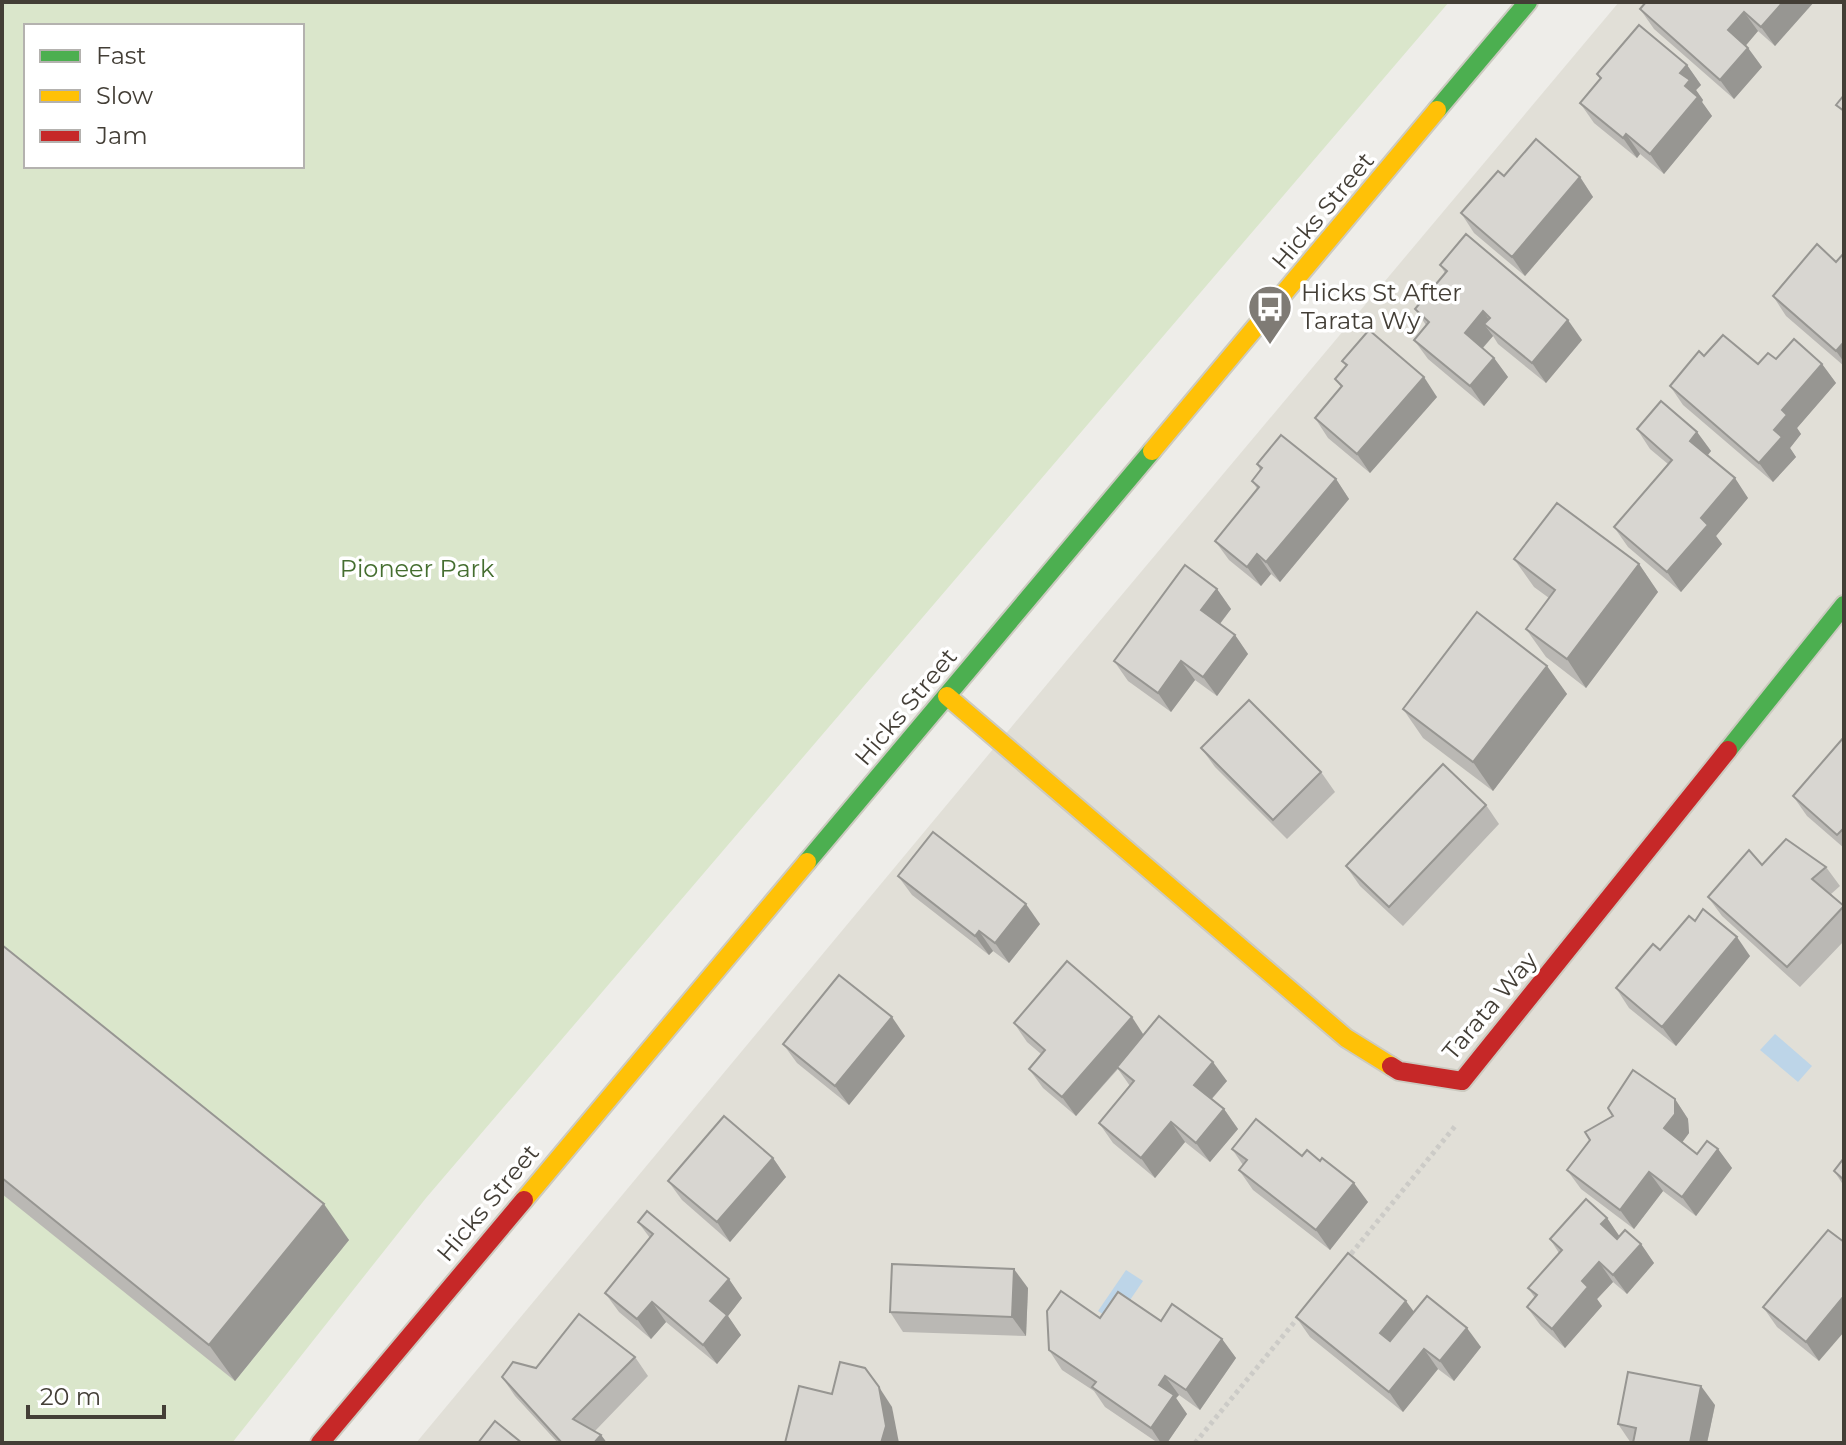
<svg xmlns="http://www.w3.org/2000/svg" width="1846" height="1445" font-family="Montserrat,sans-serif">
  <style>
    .residential { fill: #e1dfd7 }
    .green { fill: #dae6cb; fill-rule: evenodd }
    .water { fill: #bdd5e8 }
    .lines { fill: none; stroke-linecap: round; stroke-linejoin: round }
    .fast-casing { stroke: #cccac0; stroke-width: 22 }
    .slow-casing { stroke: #cccac0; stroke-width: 22 }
    .jam-casing { stroke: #cccac0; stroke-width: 22 }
    .path { stroke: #cccbc7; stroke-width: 5; stroke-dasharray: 4 4; stroke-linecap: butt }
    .fast { stroke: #4caf50; stroke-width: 18 }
    .slow { stroke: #ffc107; stroke-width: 18 }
    .jam { stroke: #c62828; stroke-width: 18 }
    .wall { fill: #bab8b4 }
    .shaded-wall { fill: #979692 }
    .building { fill: #d8d6d1; stroke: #979692; stroke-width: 2 }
    .labels { text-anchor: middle; stroke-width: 7; stroke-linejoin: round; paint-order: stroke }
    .street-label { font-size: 24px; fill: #433e36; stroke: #fff }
    .poi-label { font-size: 24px; fill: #433e36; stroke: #fff; text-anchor: start }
    .park-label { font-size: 24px; fill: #456e30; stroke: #fff }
  </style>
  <rect width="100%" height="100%" fill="#eeede9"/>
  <path class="residential" d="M1619,2H1844V1443H416L1068,659Z"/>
  <path class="green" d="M2,2H1449L426,1198L232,1443H2ZM26,26H302V166H26Z"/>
  <g class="water">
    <path d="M1775,1034L1812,1066L1798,1082L1760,1050Z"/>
    <path d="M1126,1270L1143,1281L1115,1322L1098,1311Z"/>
  </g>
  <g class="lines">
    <g class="fast-casing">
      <g id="fast">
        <path d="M1437,110L1528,2"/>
        <path d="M1728,750L1844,605"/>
        <path d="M807,862L1152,451"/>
      </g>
    </g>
    <g class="slow-casing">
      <g id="slow">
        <path d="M1152,451L1437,110"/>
        <path d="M947,696L1346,1038L1391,1066"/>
        <path d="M524,1200L807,862"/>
      </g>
    </g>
    <g class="jam-casing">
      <g id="jam">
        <path d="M1391,1066L1399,1071L1462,1081L1728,750"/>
        <path d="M320,1443L524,1200"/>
      </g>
    </g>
    <g class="path">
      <path d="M1346,1260L1456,1125"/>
      <path d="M1195,1443L1301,1314"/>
    </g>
    <use href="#fast" class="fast"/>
    <use href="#slow" class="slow"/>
    <use href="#jam" class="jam"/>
  </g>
  <g class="wall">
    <path d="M1646,2H1814L1775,46L1758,31L1746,45L1762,67L1734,99L1654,29L1640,9Z"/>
    <path d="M1687,65L1701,85L1696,90L1703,100L1702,102L1712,116L1664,174L1640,154L1637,158L1594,123L1580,103L1600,79L1597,74Z"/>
    <path d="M1504,176L1580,177L1593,197L1525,276L1474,233L1461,213Z"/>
    <path d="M1844,253V366L1786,316L1773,296L1836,262Z"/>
    <path d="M1440,265L1582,340L1546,383L1498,344L1493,336L1483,348L1494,358L1508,377L1484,406L1428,359L1414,340L1426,325L1415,309L1445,273Z"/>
    <path d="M1704,356L1758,364L1776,359L1822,364L1836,383L1797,428L1801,434L1790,448L1796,457L1773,482L1683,405L1670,386Z"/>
    <path d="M1342,361L1437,397L1370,473L1328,438L1315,418L1341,387L1335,379L1346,366Z"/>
    <path d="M1637,429L1697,432L1711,451L1707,455L1748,498L1716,536L1722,544L1681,592L1628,547L1614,527L1668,464L1650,449Z"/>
    <path d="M1257,464L1336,479L1349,499L1280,582L1271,574L1261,586L1229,560L1215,541L1258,490L1252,481L1260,470Z"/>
    <path d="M1514,559L1639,564L1658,592L1586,688L1546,657L1526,629L1549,598L1534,587Z"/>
    <path d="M1217,589L1231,609L1220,624L1235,635L1248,654L1217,696L1195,680L1171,712L1128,681L1114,661Z"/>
    <path d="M1547,666L1567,694L1493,791L1423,738L1403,709Z"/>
    <path d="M1844,737V848L1807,816L1793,796Z"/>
    <path d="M1201,748L1321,772L1335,792L1287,839L1215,767Z"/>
    <path d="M1486,805L1499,824L1403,926L1360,886L1346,866Z"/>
    <path d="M1762,865L1826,867L1840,886L1831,894L1844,906V941L1800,987L1722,916L1708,897Z"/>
    <path d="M898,876L1040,924L1009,963L993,951L989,955L912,895Z"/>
    <path d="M1695,921L1750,956L1676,1046L1629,1008L1616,988Z"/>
    <path d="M2,945L349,1240L235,1381L2,1194Z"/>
    <path d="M1014,1023L1144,1034L1227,1081L1212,1099L1224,1109L1238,1129L1210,1162L1185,1142L1155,1178L1113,1143L1099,1123L1130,1086L1118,1069L1076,1116L1043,1088L1029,1069L1041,1054L1027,1042Z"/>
    <path d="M905,1036L849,1105L797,1063L783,1044Z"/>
    <path d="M1675,1099L1688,1119L1689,1133L1682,1142L1697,1154L1718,1149L1732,1168L1696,1216L1663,1191L1634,1229L1581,1189L1567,1170Z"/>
    <path d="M1232,1149L1302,1156L1368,1202L1330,1250L1253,1190L1239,1170L1243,1165Z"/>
    <path d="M773,1158L786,1177L730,1242L682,1200L668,1181Z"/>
    <path d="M1844,1158V1186L1834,1171Z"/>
    <path d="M1607,1218L1619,1236L1641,1244L1654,1263L1627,1294L1613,1282L1597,1299L1602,1306L1565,1348L1541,1326L1527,1307L1535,1298L1528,1288L1559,1253L1550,1239Z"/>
    <path d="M638,1222L742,1298L728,1316L741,1335L717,1364L666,1322L651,1339L619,1312L605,1293L650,1238Z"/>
    <path d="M1828,1230L1819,1361L1777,1327L1763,1307Z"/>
    <path d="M1028,1288L1026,1336L903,1332L890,1312Z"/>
    <path d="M1414,1312L1481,1347L1454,1381L1438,1369L1403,1412L1310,1337L1296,1317Z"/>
    <path d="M1100,1318L1161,1321L1222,1339L1236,1358L1200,1410L1179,1395L1176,1398L1187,1414L1167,1443H1158L1105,1407L1094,1391L1062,1370L1049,1350Z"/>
    <path d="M635,1357L648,1376L595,1431L601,1435L607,1443H558L515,1396L502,1377L536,1368Z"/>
    <path d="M1715,1405L1707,1443H1631L1618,1424Z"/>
  </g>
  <g class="shaded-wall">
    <path d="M1783,2H1814L1775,46L1761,27Z"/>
    <path d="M1744,12L1758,31L1742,50L1728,30Z"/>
    <path d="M1748,48L1762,67L1734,99L1720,80Z"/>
    <path d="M1687,65L1701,85L1696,90L1703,100L1702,102L1712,116L1664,174L1650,154L1680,73Z"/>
    <path d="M1626,134L1640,154L1637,158L1623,138Z"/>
    <path d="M1580,177L1593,197L1525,276L1512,257Z"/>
    <path d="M1483,311L1497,331L1484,324L1493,336L1479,352L1465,333Z"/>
    <path d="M1568,320L1582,340L1546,383L1532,363Z"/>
    <path d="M1844,342V362L1836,351Z"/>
    <path d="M1494,358L1508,377L1484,406L1470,386Z"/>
    <path d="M1822,364L1836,383L1797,428L1801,434L1790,448L1796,457L1773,482L1759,463L1782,410Z"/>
    <path d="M1424,377L1437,397L1370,473L1357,454Z"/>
    <path d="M1697,432L1711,451L1704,460L1690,441Z"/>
    <path d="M1735,478L1748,498L1716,536L1722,544L1681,592L1667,572L1701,518Z"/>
    <path d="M1336,479L1349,499L1280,582L1266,562Z"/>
    <path d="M1257,554L1271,574L1261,586L1247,567Z"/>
    <path d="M1639,564L1658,592L1586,688L1567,659Z"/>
    <path d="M1217,589L1231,609L1215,630L1201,610Z"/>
    <path d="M1235,635L1248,654L1217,696L1203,677Z"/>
    <path d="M1181,661L1195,680L1171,712L1158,693Z"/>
    <path d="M1547,666L1567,694L1493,791L1473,762Z"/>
    <path d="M1026,904L1040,924L1009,963L995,943Z"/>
    <path d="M979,931L993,951L989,955L975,936Z"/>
    <path d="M1737,937L1750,956L1676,1046L1662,1027Z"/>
    <path d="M892,1017L905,1036L849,1105L835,1086Z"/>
    <path d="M1132,1017L1145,1037L1076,1116L1062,1097Z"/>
    <path d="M1213,1062L1227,1081L1207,1104L1194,1085Z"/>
    <path d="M1675,1099L1688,1119L1689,1133L1678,1148L1664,1128Z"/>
    <path d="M1224,1109L1238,1129L1210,1162L1196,1143Z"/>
    <path d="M1171,1122L1185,1142L1155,1178L1141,1158Z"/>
    <path d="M1718,1149L1732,1168L1696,1216L1682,1197Z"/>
    <path d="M773,1158L786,1177L730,1242L717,1222Z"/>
    <path d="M1649,1172L1663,1191L1634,1229L1620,1210Z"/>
    <path d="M1354,1183L1368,1202L1330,1250L1316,1230Z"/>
    <path d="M324,1204L349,1240L235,1381L209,1345Z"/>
    <path d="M1607,1218L1620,1237L1614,1244L1601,1224Z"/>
    <path d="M1641,1244L1654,1263L1627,1294L1613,1275Z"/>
    <path d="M1599,1262L1613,1282L1597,1299L1602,1306L1565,1348L1552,1329L1582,1281Z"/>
    <path d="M1014,1269L1028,1288L1026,1336L1012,1317Z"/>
    <path d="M729,1279L742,1298L728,1316L741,1335L717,1364L703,1345L710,1301Z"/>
    <path d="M1844,1296V1332L1819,1361L1806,1342Z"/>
    <path d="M1406,1301L1420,1320L1394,1352L1380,1333Z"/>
    <path d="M652,1302L666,1322L651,1339L637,1319Z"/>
    <path d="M1467,1328L1481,1347L1454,1381L1440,1361Z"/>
    <path d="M1222,1339L1236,1358L1200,1410L1186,1390Z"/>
    <path d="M1424,1349L1438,1369L1403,1412L1389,1392Z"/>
    <path d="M1165,1376L1179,1395L1176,1398L1187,1414L1167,1443H1161L1151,1428L1159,1385Z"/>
    <path d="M1701,1386L1715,1405L1707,1443H1690Z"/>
    <path d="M879,1387L892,1407L899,1443H881Z"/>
    <path d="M601,1435L607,1443H594Z"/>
  </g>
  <g class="building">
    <path d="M1646,2H1783L1761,27L1744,12L1728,30L1748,48L1720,80L1640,9Z"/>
    <path d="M1639,25L1687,65L1680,73L1690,80L1685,86L1698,97L1650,154L1626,134L1623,138L1580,103L1601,78L1597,74Z"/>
    <path d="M1844,95V111L1836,105Z"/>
    <path d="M1536,139L1580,177L1512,257L1461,213L1498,171L1504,176Z"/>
    <path d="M1466,234L1568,320L1532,363L1484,324L1490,318L1483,311L1465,333L1494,358L1470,386L1414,340L1429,322L1415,309L1447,271L1440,265Z"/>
    <path d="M1817,244L1836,262L1844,253V342L1836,351L1773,296Z"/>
    <path d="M1369,330L1424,377L1357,454L1315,418L1342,386L1335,379L1347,365L1342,361Z"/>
    <path d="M1723,335L1758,364L1768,353L1776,359L1794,339L1822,364L1782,410L1787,415L1774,430L1782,437L1759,463L1670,386L1699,351L1704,356Z"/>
    <path d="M1661,401L1697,432L1690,441L1735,478L1701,518L1708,525L1667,572L1614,527L1672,460L1637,429Z"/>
    <path d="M1281,435L1336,479L1266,562L1257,554L1247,567L1215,541L1259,487L1252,481L1262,468L1257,464Z"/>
    <path d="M1557,503L1639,564L1567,659L1526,629L1555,590L1514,559Z"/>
    <path d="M1185,565L1217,589L1201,610L1235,635L1203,677L1181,661L1158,693L1114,661Z"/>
    <path d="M1477,612L1547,666L1473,762L1403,709Z"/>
    <path d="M1249,700L1321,772L1273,820L1201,748Z"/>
    <path d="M1844,737V828L1837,835L1793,796Z"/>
    <path d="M1443,764L1486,805L1389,907L1346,866Z"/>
    <path d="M933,832L1026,904L995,943L979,931L975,936L898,876Z"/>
    <path d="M1786,839L1826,867L1812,879L1844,906L1787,967L1708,897L1749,850L1762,865Z"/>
    <path d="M1703,909L1737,937L1662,1027L1616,988L1653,944L1660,950L1689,916L1695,921Z"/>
    <path d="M2,945L324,1204L209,1345L2,1178Z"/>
    <path d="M1067,961L1132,1017L1062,1097L1029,1069L1045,1050L1014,1023Z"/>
    <path d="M839,975L892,1017L835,1086L783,1044Z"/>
    <path d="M1159,1016L1213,1062L1194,1085L1224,1109L1196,1143L1171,1122L1141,1158L1099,1123L1134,1081L1117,1067Z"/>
    <path d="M1633,1070L1675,1099V1114L1664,1128L1697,1154L1707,1141L1718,1149L1682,1197L1649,1172L1620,1210L1567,1170L1590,1140L1585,1132L1613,1116L1608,1108Z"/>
    <path d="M724,1116L773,1158L717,1222L668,1181Z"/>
    <path d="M1256,1119L1302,1156L1307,1150L1320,1161L1322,1158L1354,1183L1316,1230L1239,1170L1247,1160L1232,1149Z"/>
    <path d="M1844,1158V1180L1834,1171Z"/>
    <path d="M1586,1199L1607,1218L1601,1224L1617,1239L1625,1230L1641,1244L1613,1275L1599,1262L1582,1281L1588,1287L1552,1329L1527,1307L1537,1295L1528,1288L1562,1250L1550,1239Z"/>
    <path d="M647,1211L729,1279L710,1301L727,1315L703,1345L652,1302L637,1319L605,1293L653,1234L638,1222Z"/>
    <path d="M1828,1230L1844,1242V1296L1806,1342L1763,1307Z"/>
    <path d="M1348,1253L1406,1301L1380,1333L1390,1341L1427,1296L1467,1328L1440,1361L1424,1349L1389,1392L1296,1317Z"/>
    <path d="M892,1264L1014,1269L1012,1317L890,1312Z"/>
    <path d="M1061,1291L1100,1318L1118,1292L1161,1321L1172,1304L1222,1339L1186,1390L1165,1376L1159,1385L1174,1395L1151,1428L1092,1387L1096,1382L1049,1350L1047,1311Z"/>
    <path d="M579,1314L635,1357L573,1419L601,1435L594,1443H562L502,1377L513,1362L536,1368Z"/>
    <path d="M840,1362L865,1368L879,1387L886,1426L881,1443H785L799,1386L832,1394Z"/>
    <path d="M1628,1372L1701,1386L1690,1443H1633L1636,1428L1618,1424Z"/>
    <path d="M495,1421L522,1443H478Z"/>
  </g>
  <defs>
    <g id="bus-pin" transform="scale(2.3)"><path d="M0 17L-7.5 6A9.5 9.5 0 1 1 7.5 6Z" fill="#7f7b75" stroke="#fff"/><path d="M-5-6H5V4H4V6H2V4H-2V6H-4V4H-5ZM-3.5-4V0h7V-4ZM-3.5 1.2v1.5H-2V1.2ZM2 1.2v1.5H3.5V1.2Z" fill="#fff"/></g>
  </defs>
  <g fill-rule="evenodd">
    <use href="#bus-pin" x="1270" y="307"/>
  </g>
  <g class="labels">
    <g class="street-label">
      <text transform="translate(1323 211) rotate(-50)" y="8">Hicks Street</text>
      <text transform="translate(906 707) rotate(-50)" y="8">Hicks Street</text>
      <text transform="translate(1490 1006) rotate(-50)" y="8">Tarata Way</text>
      <text transform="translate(488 1203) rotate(-50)" y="8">Hicks Street</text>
    </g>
    <g class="poi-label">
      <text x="1301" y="301">Hicks St After<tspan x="1301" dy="28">Tarata Wy</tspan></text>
    </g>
    <g class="park-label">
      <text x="417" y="577">Pioneer Park</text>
    </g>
  </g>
  <rect width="1846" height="1445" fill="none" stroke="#433e36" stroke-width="8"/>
  <rect x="24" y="24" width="280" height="144" fill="#ffffff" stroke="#b4b2af" stroke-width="2"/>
  <rect x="40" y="50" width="40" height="12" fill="#4caf50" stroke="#b4b2af" stroke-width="2"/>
  <text x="96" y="64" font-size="24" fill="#433e36">Fast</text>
  <rect x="40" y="90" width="40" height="12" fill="#ffc107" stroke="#b4b2af" stroke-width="2"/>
  <text x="96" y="104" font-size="24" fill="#433e36">Slow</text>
  <rect x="40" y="130" width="40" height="12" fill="#c62828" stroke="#b4b2af" stroke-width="2"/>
  <text x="96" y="144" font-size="24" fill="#433e36">Jam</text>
  <path d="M28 1405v12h136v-12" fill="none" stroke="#433e36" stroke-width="4"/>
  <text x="40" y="1405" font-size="24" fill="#433e36" stroke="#ffffff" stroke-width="6" paint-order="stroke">20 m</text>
</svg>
